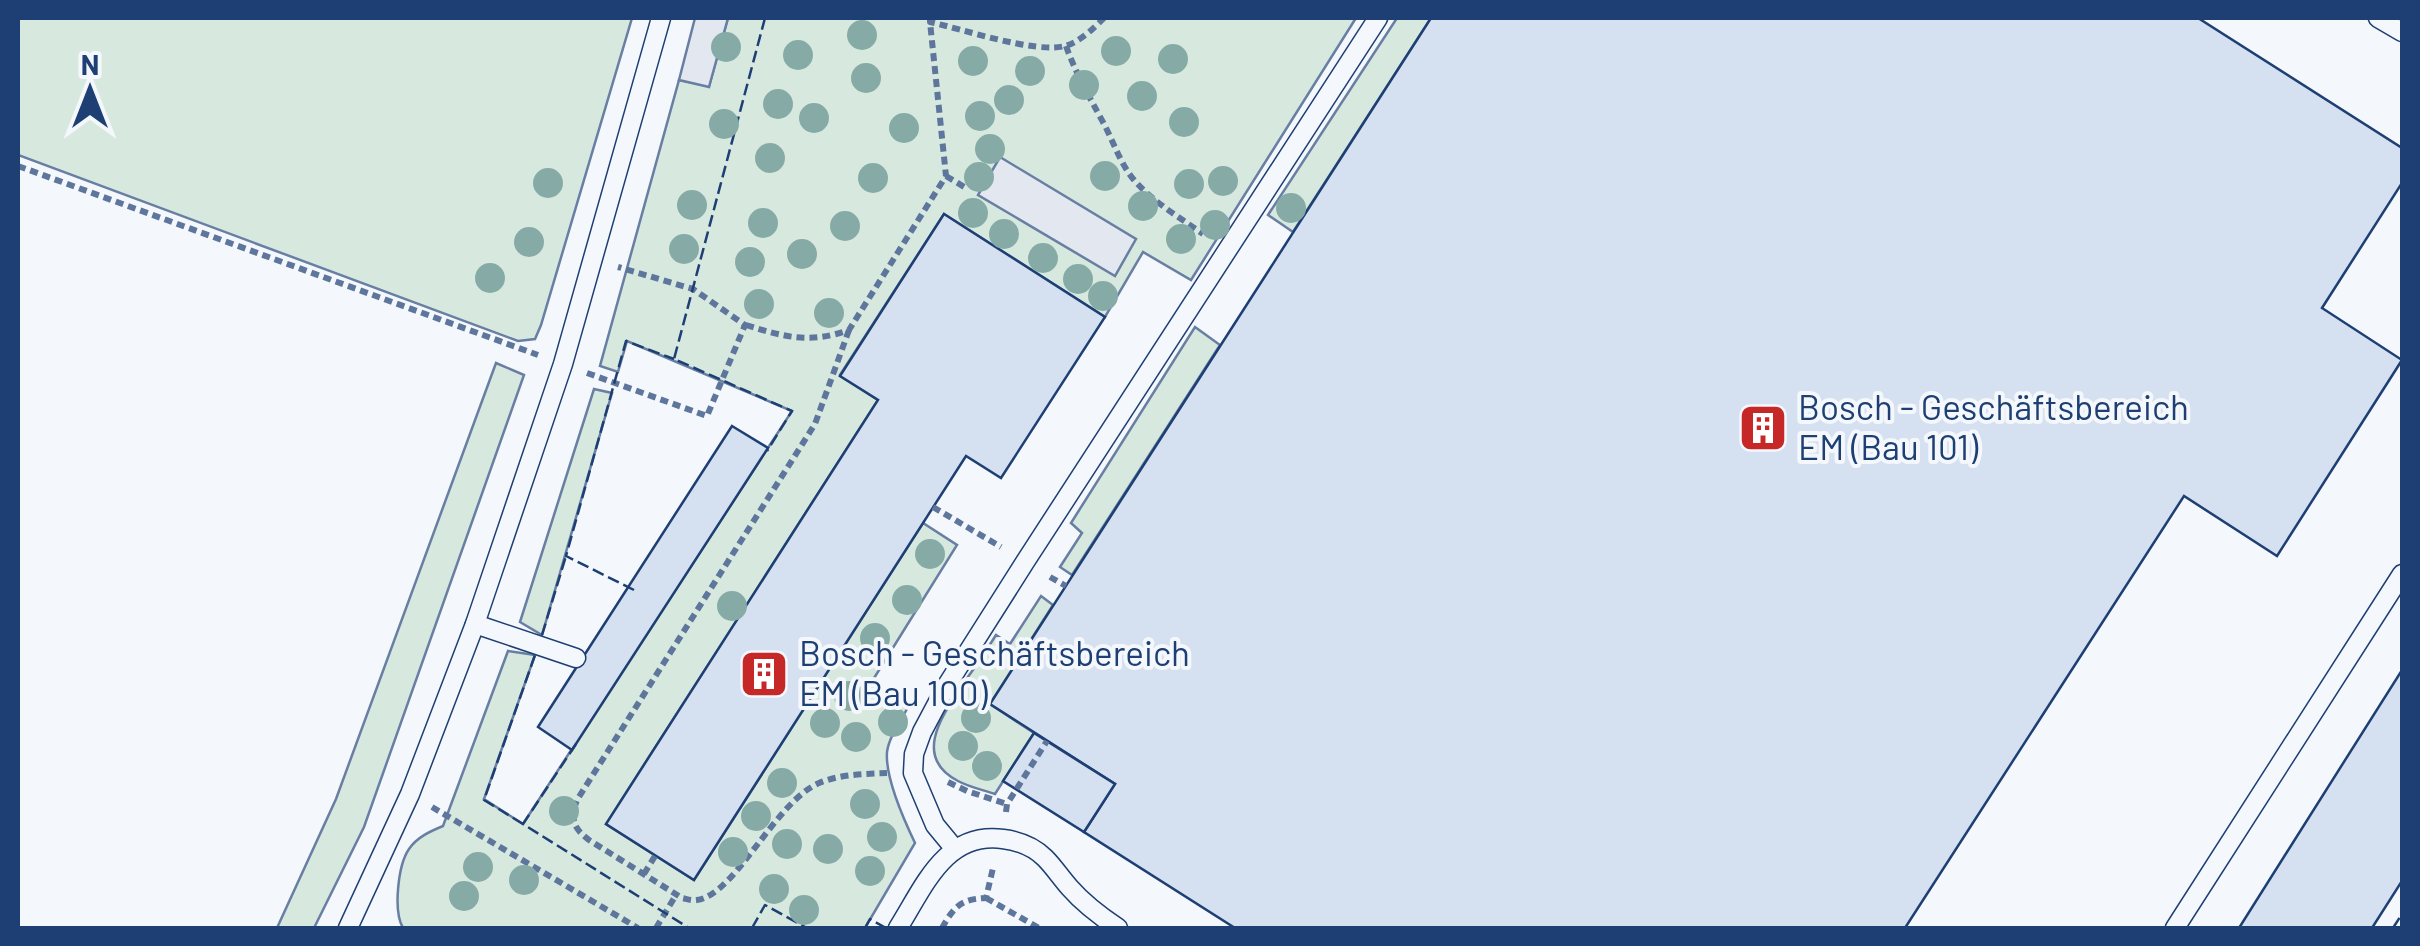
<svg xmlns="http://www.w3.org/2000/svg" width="2420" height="946" font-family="Barlow,sans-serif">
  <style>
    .green { fill: #d7e8df; stroke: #687fa3; stroke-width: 2.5 }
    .parking { fill: #e3e8f0; stroke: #687fa3; stroke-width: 2.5 }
    .building { fill: #d5e0f0; stroke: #1d3f73; stroke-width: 2.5 }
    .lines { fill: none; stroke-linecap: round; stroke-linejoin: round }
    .lane-casing { stroke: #1d3f73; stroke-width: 21 }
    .path { stroke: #5e769c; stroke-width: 6; stroke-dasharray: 8 5; stroke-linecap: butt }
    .lane { stroke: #f4f7fb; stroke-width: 18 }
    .fence { stroke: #1d3f73; stroke-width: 2.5; stroke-dasharray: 12 5; stroke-linecap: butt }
    .tree { fill: #86aba6 }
    .labels { text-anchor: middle; stroke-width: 8; stroke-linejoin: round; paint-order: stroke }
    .poi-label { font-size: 35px; fill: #1d3f73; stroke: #f4f7fb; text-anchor: start }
  </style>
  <rect width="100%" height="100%" fill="#f4f7fb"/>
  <g class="green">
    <path d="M18,18H632L541,325L535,339L518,341L18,155Z"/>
    <path d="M728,18H1356L1191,280L1143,252L1105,317L944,214L840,375L878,400L606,824L694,880L923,523L957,545L871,683L907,709C900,722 889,737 887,752C885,778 904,820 915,843L865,928H403C393,911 398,865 409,849C417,837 431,831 443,826L508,651L535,655L484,799L523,824L792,411L627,341L618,372L600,366L679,80L709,86Z"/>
    <path d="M1397,18H1431L1293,232L1268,215Z"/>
    <path d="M1195,327L1220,345L1072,575L1060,567L1082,533L1071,523Z"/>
    <path d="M496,363L524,375L364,827L314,928H277L336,799Z"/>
    <path d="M594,389L612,393L542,635L520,622Z"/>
    <path d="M1041,596L1053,605L990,704L1034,733L995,794C983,790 969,787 958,781C910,756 945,712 965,681C976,666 986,651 996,635L1010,644Z"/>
  </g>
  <g class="parking">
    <path d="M695,18H728L709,87L679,80Z"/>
    <path d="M1000,157L1136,239L1115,276L978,195Z"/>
  </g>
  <g class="building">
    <path d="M1431,18H2198L2402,148V183L2322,308L2402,360L2277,556L2184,496L1905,928H1235L1084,832L1115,784L990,704Z"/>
    <path d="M944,214L1105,317L1001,478L966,456L694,880L606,824L878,400L840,376Z"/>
    <path d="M732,426L768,448L572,750L538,727Z"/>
    <path d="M2402,670V881L2372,928H2239Z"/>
    <path d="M1034,733L1115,784L1084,832L1003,781Z"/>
  </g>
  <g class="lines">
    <g class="lane-casing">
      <g id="lane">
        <path d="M2378,18L2402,32"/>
        <path d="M475,624L576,658"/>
        <path d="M954,848L935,825L913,773L914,754L922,732L947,685L1025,562L1378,18"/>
        <path d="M348,928L410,794L475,624L563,364L661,18"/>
        <path d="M898,928C924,887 945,831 1003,839C1019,841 1033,846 1045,858C1054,867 1061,878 1070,888C1084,904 1100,916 1118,928"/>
        <path d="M2175,928L2402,574"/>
      </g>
    </g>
    <g class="path">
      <path d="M930,19V22C962,29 1036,54 1065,46C1080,42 1094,28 1104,18"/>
      <path d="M1066,46C1076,74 1090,98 1104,124C1114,143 1120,163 1134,180C1153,202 1179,217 1203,234"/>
      <path d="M18,166L538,355"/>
      <path d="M946,176L966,188"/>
      <path d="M746,325C784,337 810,344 849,330L946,176L930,22"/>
      <path d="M849,330L815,424L577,800C570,819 573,828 589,840L682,898C687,899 692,901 697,900C735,895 775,802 819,783C840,774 865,774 887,773"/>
      <path d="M587,373L707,416L745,325L693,289L618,267"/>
      <path d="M933,507L1001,547"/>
      <path d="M1050,577L1066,586"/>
      <path d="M948,782L967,791L1007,804"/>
      <path d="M432,807L638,928"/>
      <path d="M1006,812L1007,804L1047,741"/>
      <path d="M644,874L655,856"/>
      <path d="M986,898L1039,928"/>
      <path d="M656,928L676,895"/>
      <path d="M942,928C954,907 960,899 986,898L993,868"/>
    </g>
    <use href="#lane" class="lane"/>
    <g class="fence">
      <path d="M765,18L674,359L792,411L767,451"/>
      <path d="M634,590L566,556L626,341L674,359"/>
      <path d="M542,635L566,556"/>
      <path d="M576,744L523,824L689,928"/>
      <path d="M523,824L484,800L535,655"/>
      <path d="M752,928L765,905L807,928"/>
      <path d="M865,928L870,919L886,928"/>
      <path d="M2393,928L2402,914"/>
    </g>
  </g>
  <g class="tree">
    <circle cx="862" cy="35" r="15"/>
    <circle cx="726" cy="47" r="15"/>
    <circle cx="1116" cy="51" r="15"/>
    <circle cx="798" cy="55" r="15"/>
    <circle cx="1173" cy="59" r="15"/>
    <circle cx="973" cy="61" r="15"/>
    <circle cx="1030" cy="71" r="15"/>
    <circle cx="866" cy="78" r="15"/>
    <circle cx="1084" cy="85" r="15"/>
    <circle cx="1142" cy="96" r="15"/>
    <circle cx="1009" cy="100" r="15"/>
    <circle cx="778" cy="104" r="15"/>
    <circle cx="980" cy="116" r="15"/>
    <circle cx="814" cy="118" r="15"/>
    <circle cx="1184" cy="122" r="15"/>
    <circle cx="724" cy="124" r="15"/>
    <circle cx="904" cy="128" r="15"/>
    <circle cx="990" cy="149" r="15"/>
    <circle cx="770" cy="158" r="15"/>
    <circle cx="1105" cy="176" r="15"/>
    <circle cx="979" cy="177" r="15"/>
    <circle cx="873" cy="178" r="15"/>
    <circle cx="1223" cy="181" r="15"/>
    <circle cx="548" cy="183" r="15"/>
    <circle cx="1189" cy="184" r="15"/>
    <circle cx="692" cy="205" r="15"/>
    <circle cx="1143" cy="206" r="15"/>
    <circle cx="1291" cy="208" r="15"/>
    <circle cx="973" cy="213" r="15"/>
    <circle cx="763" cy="223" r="15"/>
    <circle cx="1215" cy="225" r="15"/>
    <circle cx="845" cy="226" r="15"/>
    <circle cx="1004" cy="234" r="15"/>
    <circle cx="1181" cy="239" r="15"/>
    <circle cx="529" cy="242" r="15"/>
    <circle cx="684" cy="249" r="15"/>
    <circle cx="802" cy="254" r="15"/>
    <circle cx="1043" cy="258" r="15"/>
    <circle cx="750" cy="262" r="15"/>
    <circle cx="490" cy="278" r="15"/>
    <circle cx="1078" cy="279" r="15"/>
    <circle cx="1103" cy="296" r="15"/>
    <circle cx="759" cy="304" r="15"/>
    <circle cx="829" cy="313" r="15"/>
    <circle cx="930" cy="554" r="15"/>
    <circle cx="907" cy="600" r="15"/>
    <circle cx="732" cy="606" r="15"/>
    <circle cx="875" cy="638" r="15"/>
    <circle cx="849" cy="696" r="15"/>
    <circle cx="976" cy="718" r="15"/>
    <circle cx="893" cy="722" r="15"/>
    <circle cx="825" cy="723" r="15"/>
    <circle cx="856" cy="737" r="15"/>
    <circle cx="963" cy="746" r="15"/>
    <circle cx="987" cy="766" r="15"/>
    <circle cx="782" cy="783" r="15"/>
    <circle cx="865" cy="804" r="15"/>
    <circle cx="564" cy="811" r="15"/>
    <circle cx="756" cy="816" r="15"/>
    <circle cx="882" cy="837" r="15"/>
    <circle cx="787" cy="844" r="15"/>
    <circle cx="828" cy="849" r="15"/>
    <circle cx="733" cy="852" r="15"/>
    <circle cx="478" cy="867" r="15"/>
    <circle cx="870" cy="871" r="15"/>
    <circle cx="524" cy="880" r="15"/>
    <circle cx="774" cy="889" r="15"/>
    <circle cx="464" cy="896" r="15"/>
    <circle cx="804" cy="910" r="15"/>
  </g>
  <defs>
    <g id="building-square" transform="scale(2.5)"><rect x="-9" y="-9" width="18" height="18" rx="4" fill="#c62828" stroke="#f4f7fb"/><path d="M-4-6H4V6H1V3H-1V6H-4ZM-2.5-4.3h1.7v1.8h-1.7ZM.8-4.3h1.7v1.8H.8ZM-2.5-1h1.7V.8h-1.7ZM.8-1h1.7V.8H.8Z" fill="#fff"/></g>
  </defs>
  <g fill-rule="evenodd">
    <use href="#building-square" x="1763" y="428"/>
    <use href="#building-square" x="764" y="674"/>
  </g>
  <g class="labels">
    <g class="poi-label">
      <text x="1798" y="420">Bosch - Geschäftsbereich<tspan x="1798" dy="40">EM (Bau 101)</tspan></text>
      <text x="799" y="666">Bosch - Geschäftsbereich<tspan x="799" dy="40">EM (Bau 100)</tspan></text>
    </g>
  </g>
  <rect width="2420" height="946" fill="none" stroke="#1d3f73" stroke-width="40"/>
  <g transform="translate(90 90)" stroke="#f4f7fb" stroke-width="8" paint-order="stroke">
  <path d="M0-8L18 38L0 25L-18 38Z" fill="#1d3f73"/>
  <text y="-15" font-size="28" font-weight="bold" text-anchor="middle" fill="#1d3f73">N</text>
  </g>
</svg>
